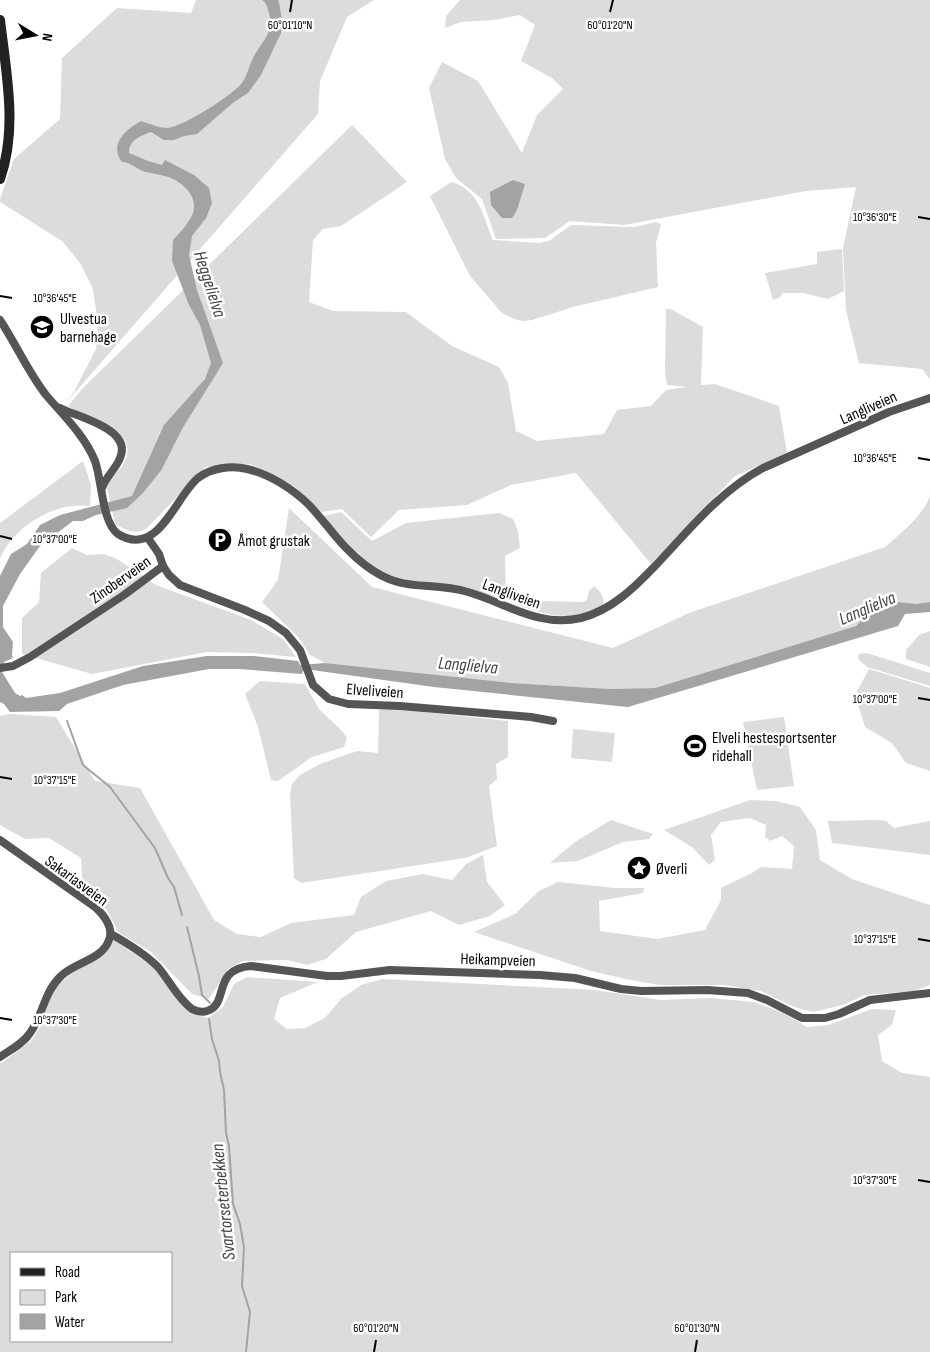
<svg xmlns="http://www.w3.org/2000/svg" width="930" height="1352" font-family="'Sofia Sans Condensed',sans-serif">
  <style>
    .green { fill: #dcdcdc; fill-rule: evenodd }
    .water { fill: #a3a3a3 }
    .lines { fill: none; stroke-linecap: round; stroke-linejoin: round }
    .stream { stroke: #a3a3a3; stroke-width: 2 }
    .street { stroke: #555; stroke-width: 8 }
    .secondary { stroke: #222; stroke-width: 10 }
    .ticks { fill: none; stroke: #000; stroke-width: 2 }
    .labels { text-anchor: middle; stroke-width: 5; stroke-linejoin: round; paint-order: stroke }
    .poi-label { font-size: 16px; fill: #000; stroke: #fff; text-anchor: start }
    .street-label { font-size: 16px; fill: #000; stroke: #fff }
    .water-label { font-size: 18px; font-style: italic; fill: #444; stroke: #fff }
    .ticks-label { font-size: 12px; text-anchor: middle; fill: #000; stroke: #fff; stroke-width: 5; stroke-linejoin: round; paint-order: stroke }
  </style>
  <rect width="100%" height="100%" fill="#fff"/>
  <g class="green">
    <path d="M196,0H374L347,17L320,81L318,114L64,405L74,392L96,349L98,324L93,289L80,263L62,241L0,202V199L14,159L60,119L62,58L117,8L191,13Z"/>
    <path d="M460,0H930V379L922,369L859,363L846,310L843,248L856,187L806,191L624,225L570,221L545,238L496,239L482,199L456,178L445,159L429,88L442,62L478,81L522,153L537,115L563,89L552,78L521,61L535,25L520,15L494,20L461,22L445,28L446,16Z"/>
    <path d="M352,125L407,182L341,226L323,229L313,240L309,302L333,311L406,312L452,346L499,367L508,383L516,431L537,441L604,434L617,410L651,406L666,390L687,387L667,385L665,372L666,309H671L703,327L701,385L715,384L779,406L787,453L735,476L651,564L576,473L511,485L467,505L399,510L371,537L342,509L321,512L294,486L250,464L206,467L146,529C134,535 126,530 115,524L107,488C109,478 119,472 124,463C139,432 101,424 82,414C77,412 73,409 68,406L84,387Z"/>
    <path d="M451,182C479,189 483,216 493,240L540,243L549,241L571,225L635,227L656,222L661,224L656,243L658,287L573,307L532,320L523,321L514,319L502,313L470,276L430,196Z"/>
    <path d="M842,249L844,291L828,299L803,293H783L779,298L773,300L765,273L817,264V252Z"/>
    <path d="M83,461L91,485L90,506C81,506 71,505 62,508C37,514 10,534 0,559V523Z"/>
    <path d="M930,495V602L916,604L890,601L875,606L856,626L655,688L610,689L512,683L325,663L310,655L298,637L262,602L278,580L289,508L372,587L613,648L689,613L885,547C900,534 925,514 930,495Z"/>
    <path d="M341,512L372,541L406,523L499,513L513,519L518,531L520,548L505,556L506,597L488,596L397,580L377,570L357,554L323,516Z"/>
    <path d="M72,548L87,555L104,554L117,559L156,585L251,620L283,639L296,657L252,653L207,652L92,674L22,654V618L39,602L41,573Z"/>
    <path d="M594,586C600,591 605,597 603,606C569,621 554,617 520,606L519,594L541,601L582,602L587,600L589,591Z"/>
    <path d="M930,631V667L906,659V650L919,635Z"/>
    <path d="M867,653L930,673V686L867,667L858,659L859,654Z"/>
    <path d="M869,669L930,688V771L906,763L892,743L865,727L855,695Z"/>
    <path d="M260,681L305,684L319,709L343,732L347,738L344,747L312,757L278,781L271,780L258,727L245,694Z"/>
    <path d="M387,708L508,721V757L496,764L497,779L489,786L497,846L465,858L301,883L294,878L290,795L292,784L300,775L320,764L357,751L378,753L379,710Z"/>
    <path d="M10,714L56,717L95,781L140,788L214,920L237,934L261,937L291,923L354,915L361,897L386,881L423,874L452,880L466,864L483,855L487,882L505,905L490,916L459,925L431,911L356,932L326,959L307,965L287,960L243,961L229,968L209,999L192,994L151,952L118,932L107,910L83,891L81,858L49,838L25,839L0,825V716Z"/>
    <path d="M784,717L794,786L757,790L743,722Z"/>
    <path d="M573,729L615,733L612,762L571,758Z"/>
    <path d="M750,800L776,801L800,807L816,830L820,860L852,879L930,905V985L914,991L865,995L843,1005L813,1012L794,1007L761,991L724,985H660L630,980L591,971L474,932L515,914L539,891L558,882L615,888H644L643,893L599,901L600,931L657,939L705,930L721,900V888L752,873L761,867L792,869L794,846L782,836L770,841L765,837L766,825L750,818L721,822L711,835L715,860L709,865L692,847L664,830Z"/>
    <path d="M611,820L653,834L649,839L623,842L578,861L550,863L575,842Z"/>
    <path d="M875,820L886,821L894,828L930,821V855L832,843L828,821Z"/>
    <path d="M114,940L153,967L196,1015L208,1018L223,1007L234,984L247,977L318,982L280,998L274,1019L287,1029L305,1028L325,1018L341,999L361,985L383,979L595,990L661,1000L711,998L754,1002L781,1012L807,1027L828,1025L872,1009L896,1010L892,1025L878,1035L882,1061L902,1073L930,1077V1352H0V1064L31,1041L42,1024L45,1005L54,988L71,974L108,950ZM11,1253H171V1341H11Z"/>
  </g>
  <g class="water">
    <path d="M262,0H278L279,2L282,20L281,33L261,75L248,93L234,102L197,134L184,136L174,140H164L151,132C140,136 129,140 129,153L148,161L162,165L165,160L194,175L209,188L212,203L206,218L192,236L189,255L197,290L223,363L182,429L162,469L143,493L127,508L96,515L83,521H73L40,546L20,574L3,606V627L13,642L12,655L13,657L11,659L4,662L2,672L15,693L20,696L22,695L26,698L60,693L143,666L207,656H253L298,661L300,665L325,663L512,683L610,689L655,688L856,626L875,606L890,601L916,604L930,602V612L905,614L898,626L628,707L434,687L312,670L303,671L302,674L239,669H209L123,685L67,704L59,711L10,712L4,704L0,702V576L11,554L27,544L40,525L60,515L132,496L164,425L205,379L211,363L200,325L189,305L172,261L173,240C178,234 184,229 188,222C203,203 188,185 169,177C162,175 154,174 146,172C137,170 131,162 122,162C108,144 127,129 141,121C148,123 159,128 167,128C183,127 231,96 242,83C247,76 249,66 253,58C262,40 276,32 268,10C267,5 266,3 262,0Z"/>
    <path d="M513,180L525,184L517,210L512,218H502L491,205L490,192Z"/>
  </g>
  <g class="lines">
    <g class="stream">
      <path d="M67,721L83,765L110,787L155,848L168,878L174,887L182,915"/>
      <path d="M187,927L199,976L202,995L210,1003"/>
      <path d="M209,1019L212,1039L219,1061L220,1072L224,1090L226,1133L229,1146L233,1204L240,1224L244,1247L242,1286L250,1312L246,1352"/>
    </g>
    <g class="street">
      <path d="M0,320C16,344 28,372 46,395C63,415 85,436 95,461C102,480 102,523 118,534C158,559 175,497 198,478C211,468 231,465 247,469C269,474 293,489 309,505C328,525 342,548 365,565C404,595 427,580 468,592C506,603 539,628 581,618C612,610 635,587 656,565C689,530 720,491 763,468L889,412L930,398"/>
      <path d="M60,408C77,417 133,429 120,458C116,469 106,476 102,488"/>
      <path d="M148,538L159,554L163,566L169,575L180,585L245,610L269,621L286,633L300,650L313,685L329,699L348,704L400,706L531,717L553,721"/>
      <path d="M0,668L13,666L30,657L124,595L163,566"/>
      <path d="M0,840L95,907C104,915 114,928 109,940C102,960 75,962 61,976C44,992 43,1015 30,1033C23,1044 10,1050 0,1057"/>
      <path d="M111,934C127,943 145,954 158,967C169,980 178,999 192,1009C196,1011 202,1013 207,1011C230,1004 211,969 251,966L327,976H341L390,970L540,975L575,978L621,989L641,991L707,990L748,993L767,1000L802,1018H825L839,1014L870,1000L930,993"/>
    </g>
    <path class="secondary" d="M0,20C6,72 18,128 0,179"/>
  </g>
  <path class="ticks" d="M290,12L292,0M610,12L613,0M918,217L930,219M0,296L12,298M918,458L930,460M0,536L12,539M918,698L930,700M0,777L12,779M918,939L930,941M0,1018L12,1020M918,1180L930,1182M374,1352L376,1340M695,1352L697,1340"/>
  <defs>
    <g id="school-disc" transform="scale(1.25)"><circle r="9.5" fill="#000" stroke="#fff"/><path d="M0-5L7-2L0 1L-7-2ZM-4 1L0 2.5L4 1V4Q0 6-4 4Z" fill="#fff"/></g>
    <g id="parking-disc" transform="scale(1.25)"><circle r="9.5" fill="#000" stroke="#fff"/><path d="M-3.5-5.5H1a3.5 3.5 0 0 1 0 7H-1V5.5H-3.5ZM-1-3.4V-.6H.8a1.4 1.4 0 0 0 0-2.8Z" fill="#fff"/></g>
    <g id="stadium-disc" transform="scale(1.25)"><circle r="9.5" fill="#000" stroke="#fff"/><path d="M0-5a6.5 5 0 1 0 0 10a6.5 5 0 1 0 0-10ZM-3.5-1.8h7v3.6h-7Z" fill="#fff"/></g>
    <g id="sight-disc" transform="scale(1.25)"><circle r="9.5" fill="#000" stroke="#fff"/><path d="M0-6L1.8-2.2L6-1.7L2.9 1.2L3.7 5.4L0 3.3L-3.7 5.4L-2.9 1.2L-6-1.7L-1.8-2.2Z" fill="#fff"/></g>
  </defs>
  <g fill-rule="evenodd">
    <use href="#school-disc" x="42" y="327"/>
    <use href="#parking-disc" x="220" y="540"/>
    <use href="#stadium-disc" x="695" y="746"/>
    <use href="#sight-disc" x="639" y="868"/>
  </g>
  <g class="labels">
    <g class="poi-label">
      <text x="60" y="324">Ulvestua<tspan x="60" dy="18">barnehage</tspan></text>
      <text x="238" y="546">Åmot grustak</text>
      <text x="712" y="743">Elveli hestesportsenter<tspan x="712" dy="18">ridehall</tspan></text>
      <text x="656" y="874">Øverli</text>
    </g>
    <g class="street-label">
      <text transform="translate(868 407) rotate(-24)" y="6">Langliveien</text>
      <text transform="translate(120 579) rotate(-35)" y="6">Zinoberveien</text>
      <text transform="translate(512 593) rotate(20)" y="6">Langliveien</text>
      <text transform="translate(375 690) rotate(4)" y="6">Elveliveien</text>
      <text transform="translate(77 880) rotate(36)" y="6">Sakariasveien</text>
      <text transform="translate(498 959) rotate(2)" y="6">Heikampveien</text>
    </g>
    <g class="water-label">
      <text transform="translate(210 284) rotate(72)" y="6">Heggelielva</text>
      <text transform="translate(867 608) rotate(-23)" y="6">Langlielva</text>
      <text transform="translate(468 665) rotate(5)" y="6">Langlielva</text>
      <text transform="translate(223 1202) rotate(-96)" y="6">Svartorseterbekken</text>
    </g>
  </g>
  <g class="ticks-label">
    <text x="290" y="29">60°01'10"N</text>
    <text x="610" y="29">60°01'20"N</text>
    <text x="875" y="221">10°36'30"E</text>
    <text x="55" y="302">10°36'45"E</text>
    <text x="875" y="462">10°36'45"E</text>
    <text x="55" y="543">10°37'00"E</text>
    <text x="875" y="703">10°37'00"E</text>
    <text x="55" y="784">10°37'15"E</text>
    <text x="875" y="943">10°37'15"E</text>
    <text x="55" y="1024">10°37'30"E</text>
    <text x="875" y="1184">10°37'30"E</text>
    <text x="376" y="1332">60°01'20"N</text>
    <text x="697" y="1332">60°01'30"N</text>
  </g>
  <rect x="10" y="1252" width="162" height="90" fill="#ffffff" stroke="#999999"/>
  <rect x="20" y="1268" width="25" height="8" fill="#222222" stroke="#999999"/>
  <text x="55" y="1277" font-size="15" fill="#000000">Road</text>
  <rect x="20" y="1290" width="25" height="15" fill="#dcdcdc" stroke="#999999"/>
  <text x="55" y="1302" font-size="15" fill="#000000">Park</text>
  <rect x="20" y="1314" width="25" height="15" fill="#a3a3a3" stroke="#999999"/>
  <text x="55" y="1327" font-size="15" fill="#000000">Water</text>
  <g transform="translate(35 35) rotate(100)" stroke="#ffffff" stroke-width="4" paint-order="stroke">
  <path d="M0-4L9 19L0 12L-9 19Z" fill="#000000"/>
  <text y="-8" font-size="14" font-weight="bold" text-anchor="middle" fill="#000000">N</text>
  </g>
</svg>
